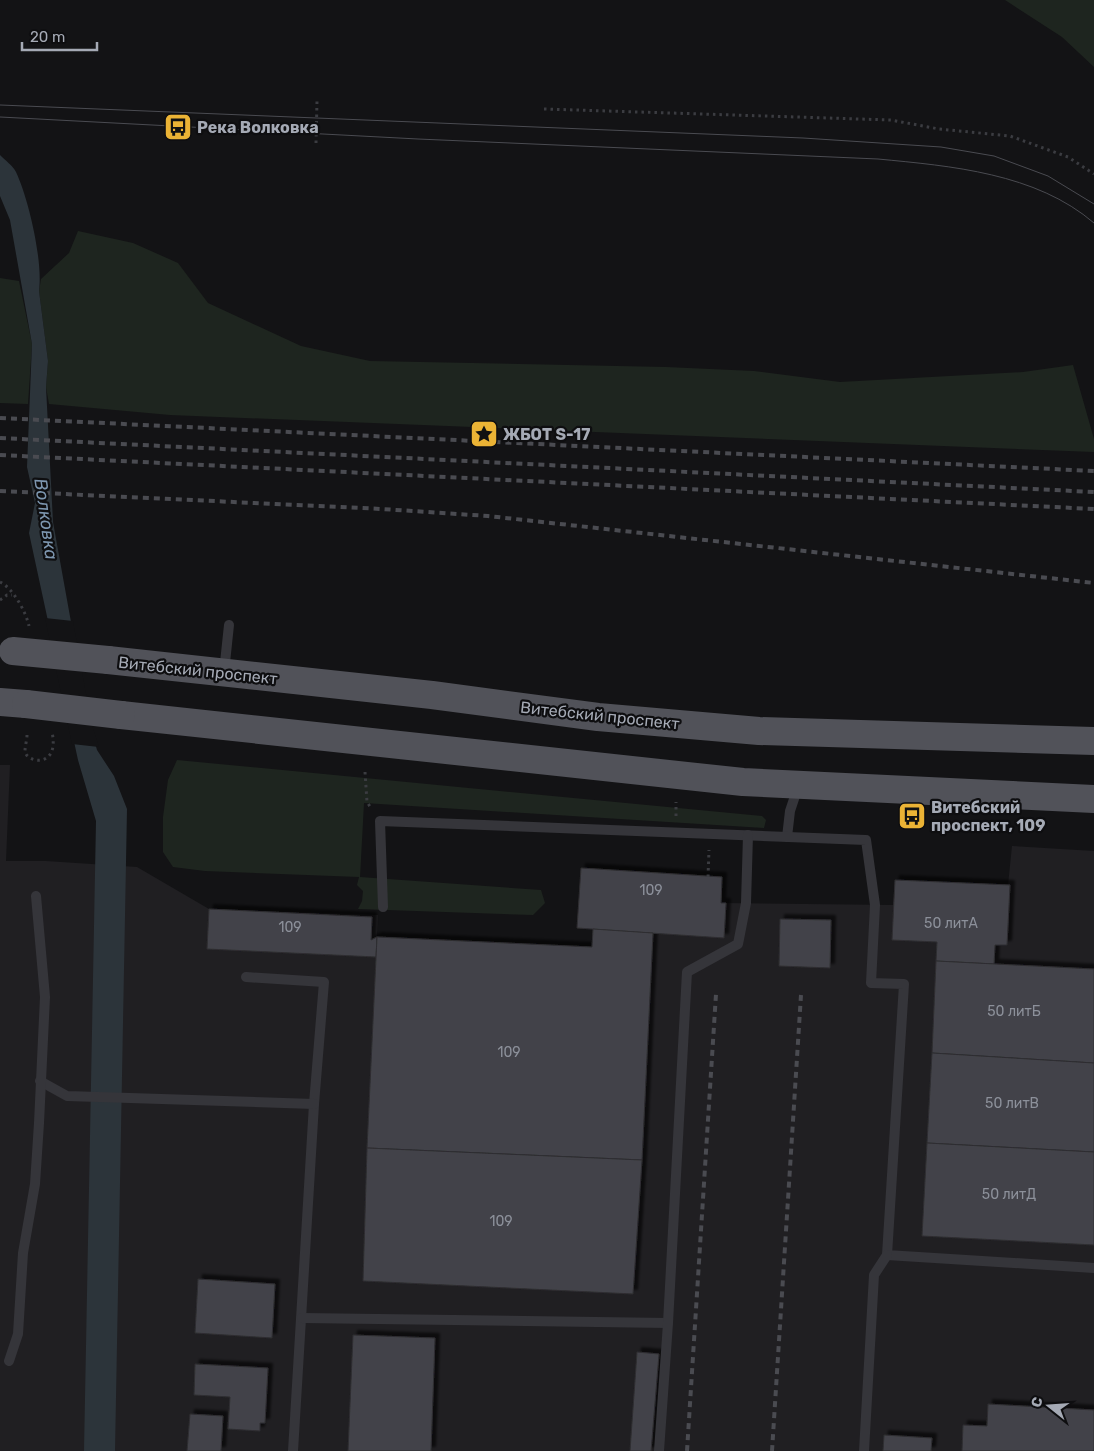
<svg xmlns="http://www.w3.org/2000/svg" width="1094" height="1451" font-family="Rubik,sans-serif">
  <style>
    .built { fill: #201f22 }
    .green { fill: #1e251f }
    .water { fill: #2c343a }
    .pier { fill: #131315 }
    .building { fill: #424348; stroke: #2e2d31; filter: url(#shadow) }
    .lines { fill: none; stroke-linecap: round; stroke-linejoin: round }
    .path { stroke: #3b3c41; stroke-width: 3; stroke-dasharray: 2.5 4; stroke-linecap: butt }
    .service { stroke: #35353a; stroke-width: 10 }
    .primary { stroke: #515259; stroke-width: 28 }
    .tram { stroke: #4a4b51; stroke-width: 1 }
    .rail { stroke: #4a4b51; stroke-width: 4; stroke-dasharray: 6 5; stroke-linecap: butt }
    .primary-bridge { stroke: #515259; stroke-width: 28 }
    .labels { text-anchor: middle; stroke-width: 4.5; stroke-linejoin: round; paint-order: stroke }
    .number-label { font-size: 14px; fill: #8c909a }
    .poi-label { font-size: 16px; font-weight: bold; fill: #a5aab5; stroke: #0e0e10; text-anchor: start }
    .street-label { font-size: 16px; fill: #a5aab5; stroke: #0e0e10 }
    .water-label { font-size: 18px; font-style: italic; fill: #7d96af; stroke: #0e0e10 }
  </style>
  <defs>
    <filter id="shadow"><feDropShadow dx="4.5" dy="-4.5" stdDeviation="1" flood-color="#0009"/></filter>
  </defs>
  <rect width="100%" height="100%" fill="#131315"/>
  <path class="built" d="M0,765H10L6,861H46L137,867L209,909L378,915L377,936L592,947L593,929L577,928L581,868L722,877L721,903L893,905L895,880L1008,885L1012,846L1094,851V1451H0Z"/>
  <g class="green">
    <path d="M1005,0H1094V67L1062,37Z"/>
    <path d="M78,231L133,243L178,263L208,303L301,346L370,361L666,367L754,371L840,382L1023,372L1073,365L1094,439V452L170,415L49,404L46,387L48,361L39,291L41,279L69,253Z"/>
    <path d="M0,278L19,281L32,344L28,404L0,403Z"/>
    <path d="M177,760L762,816L766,820L764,828L364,803L360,877L541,890L545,903L533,915L358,909L362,901L363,891L357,885L359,877L205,871L173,867L163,852V817L168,780Z"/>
  </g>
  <path class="water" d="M0,155C5,160 13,166 16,172C29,200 43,261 39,291L48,361L46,387L53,522L89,722L97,750L114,776L127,809L115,1451H84L96,821L78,760L29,533L35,503L27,467L32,344L10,220L0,196Z"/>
  <path class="pier" d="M45,618L73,621L91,722L99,747L72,744Z"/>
  <g class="building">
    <path d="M581,868L722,877L721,903H726L724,938L577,928Z"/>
    <path d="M895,880L1010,885L1007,945H995L994,964L936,961L937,942L892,940Z"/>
    <path d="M209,909L372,917L371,940L377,937L376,957L207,949Z"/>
    <path d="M780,919L831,920L830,968L779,966Z"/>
    <path d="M593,929L653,933L642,1160L367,1148L377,937L592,947Z"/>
    <path d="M936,961L1094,969V1063L932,1053Z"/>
    <path d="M932,1053L1094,1063V1152L927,1143Z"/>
    <path d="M927,1143L1094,1152V1245L922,1236Z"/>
    <path d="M367,1148L642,1160L633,1294L363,1281Z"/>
    <path d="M198,1279L275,1284L272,1338L195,1333Z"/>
    <path d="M353,1335L435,1338L431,1451H348Z"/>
    <path d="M637,1352L659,1354L651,1451H630Z"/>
    <path d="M195,1364L268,1368L265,1423H260V1431L228,1429L230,1397L194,1395Z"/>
    <path d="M988,1404L1094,1410V1451H962L963,1425L987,1426Z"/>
    <path d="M190,1414L223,1416L221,1451H187Z"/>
    <path d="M884,1435L932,1438L931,1451H883Z"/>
  </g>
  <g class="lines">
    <g class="path">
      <path d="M544,109L891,120L939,129L1010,136L1068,157L1094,174"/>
      <path d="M316,143L317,101"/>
      <path d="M0,582C13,588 26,612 29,626"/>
      <path d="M0,600L7,595H12"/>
      <path d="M27,735C27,740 25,746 25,751C26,763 60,769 52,732"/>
      <path d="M365,772L367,802L371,808"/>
      <path d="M676,816V802"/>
      <path d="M708,877L709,850"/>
    </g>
    <g class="service">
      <path d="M224,672L229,625"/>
      <path d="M787,837L790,811L798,787"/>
      <path d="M383,907L380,821L866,840L875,905L871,983L904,984L887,1255L1094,1268"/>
      <path d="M246,977L324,982L314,1104L293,1451"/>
      <path d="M40,1081L67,1096L314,1104"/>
      <path d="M302,1318L668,1323"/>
      <path d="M9,1361L18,1334L23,1253L35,1184L39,1123L45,997L36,896"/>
      <path d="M659,1451L668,1323L687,972L738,944L746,903L748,835"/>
      <path d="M864,1451L874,1275L887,1255"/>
    </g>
    <g class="primary">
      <path d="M108,660L432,695L598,717L759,731L1094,741"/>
      <path d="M0,702L26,704"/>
      <path d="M121,715L743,782L1094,799"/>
    </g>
    <g class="tram">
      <path d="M0,105L803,138L941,147L994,156L1048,176L1094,204"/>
      <path d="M0,117L418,139L878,159C951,166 1036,173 1094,223"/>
    </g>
    <g class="rail">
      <path d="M0,418L1094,471"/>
      <path d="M0,438L1094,492"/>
      <path d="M0,455L1094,509"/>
      <path d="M0,491L382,509L488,516L1094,583"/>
      <path d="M687,1451L716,994"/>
      <path d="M772,1451L801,995"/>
    </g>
    <g class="primary-bridge">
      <path d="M13,651L108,660"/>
      <path d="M26,704L121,715"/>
    </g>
  </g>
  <defs>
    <g id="bus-square" transform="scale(1.4375)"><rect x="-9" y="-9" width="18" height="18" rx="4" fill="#ebb335" stroke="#0e0e10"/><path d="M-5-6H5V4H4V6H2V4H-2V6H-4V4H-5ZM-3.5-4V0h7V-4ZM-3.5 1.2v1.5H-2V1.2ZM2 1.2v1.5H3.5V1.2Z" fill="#111"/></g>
    <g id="sight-square" transform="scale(1.4375)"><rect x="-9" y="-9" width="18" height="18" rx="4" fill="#ebb335" stroke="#0e0e10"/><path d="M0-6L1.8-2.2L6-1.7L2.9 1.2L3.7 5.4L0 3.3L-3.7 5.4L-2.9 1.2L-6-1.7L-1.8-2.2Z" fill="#111"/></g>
  </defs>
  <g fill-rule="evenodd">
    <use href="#bus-square" x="178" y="127"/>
    <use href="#sight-square" x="484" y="434"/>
    <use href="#bus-square" x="912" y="816"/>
  </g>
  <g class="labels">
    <g class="number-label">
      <text x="651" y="895">109</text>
      <text x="951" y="928">50 литА</text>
      <text x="290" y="932">109</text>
      <text x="1014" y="1016">50 литБ</text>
      <text x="509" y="1057">109</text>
      <text x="1012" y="1108">50 литВ</text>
      <text x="1009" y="1199">50 литД</text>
      <text x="501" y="1226">109</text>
    </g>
    <g class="poi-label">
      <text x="197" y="133">Река Волковка</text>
      <text x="503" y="440">ЖБОТ S-17</text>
      <text x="931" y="813">Витебский<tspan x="931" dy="18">проспект, 109</tspan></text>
    </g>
    <g class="street-label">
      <text transform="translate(198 670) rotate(6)" y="6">Витебский проспект</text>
      <text transform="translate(600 715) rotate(6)" y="6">Витебский проспект</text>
    </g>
    <g class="water-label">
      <text transform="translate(46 519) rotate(82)" y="6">Волковка</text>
    </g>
  </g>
  <g transform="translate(1049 1406) rotate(287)" stroke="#0e0e10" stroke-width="4" paint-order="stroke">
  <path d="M0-4L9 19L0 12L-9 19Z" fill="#a5aab5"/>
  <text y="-8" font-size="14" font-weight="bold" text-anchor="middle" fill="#a5aab5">С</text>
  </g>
  <path d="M22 42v8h75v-8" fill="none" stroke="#a5aab5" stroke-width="2.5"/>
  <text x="30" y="42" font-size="15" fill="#a5aab5" stroke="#0e0e10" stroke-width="4" paint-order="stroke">20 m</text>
</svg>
